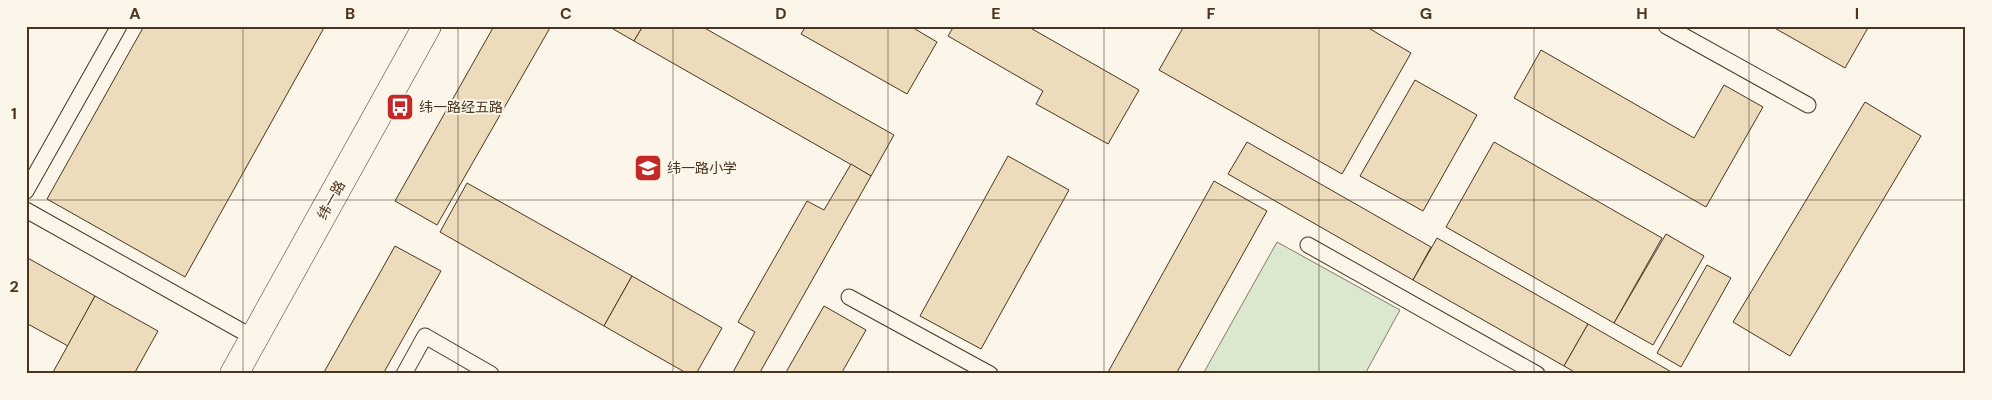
<svg xmlns="http://www.w3.org/2000/svg" width="1992" height="400" font-family="'DM Sans','Noto Sans SC',sans-serif">
  <style>
    .green { fill: #dce7d0; stroke: #887966 }
    .building { fill: #ecdcbc; stroke: #4a3520 }
    .lines { fill: none; stroke-linecap: round; stroke-linejoin: round }
    .lane-casing { stroke: #4a3520; stroke-width: 17 }
    .secondary-casing { stroke: #4a3520; stroke-width: 29 }
    .lane { stroke: #fbf6e9; stroke-width: 15 }
    .secondary { stroke: #fbf6e9; stroke-width: 28 }
    .grid { fill: none; stroke: #4a3520; stroke-width: 1; stroke-opacity: 0.55 }
    .labels { text-anchor: middle; stroke-width: 4; stroke-linejoin: round; paint-order: stroke }
    .poi-label { font-size: 14px; fill: #4a3520; stroke: #fbf6e9; text-anchor: start }
    .street-label { font-size: 14px; fill: #4a3520; stroke: #fbf6e9 }
    .neatline { fill: none; stroke: #4a3520; stroke-width: 2 }
    .grid-label { font-size: 16px; text-anchor: middle; font-weight: bold; fill: #4a3520 }
  </style>
  <rect width="100%" height="100%" fill="#fbf6e9"/>
  <path class="green" d="M1277,242L1400,310L1365,374H1203Z"/>
  <g class="building">
    <path d="M144,26H325L185,277L47,199Z"/>
    <path d="M494,26H551L437,225L395,201Z"/>
    <path d="M608,26H643L634,41Z"/>
    <path d="M643,26H701L894,135L871,176L634,41Z"/>
    <path d="M806,26H910L937,42L907,94L801,34Z"/>
    <path d="M954,26H1027L1139,90L1108,144L1036,104L1043,91L948,36Z"/>
    <path d="M1184,26H1365L1411,53L1342,174L1159,70Z"/>
    <path d="M1771,26H1869L1845,68Z"/>
    <path d="M1541,50L1694,138L1724,85L1763,107L1706,207L1514,98Z"/>
    <path d="M1415,80L1477,115L1423,211L1360,176Z"/>
    <path d="M1865,102L1921,136L1790,356L1733,322Z"/>
    <path d="M1247,142L1431,247L1413,280L1228,174Z"/>
    <path d="M1494,142L1662,238L1614,323L1446,227Z"/>
    <path d="M1008,156L1069,190L981,349L920,316Z"/>
    <path d="M851,164L871,176L759,374H732L755,332L738,322L807,201L824,210Z"/>
    <path d="M1214,181L1267,211L1176,374H1107Z"/>
    <path d="M467,183L632,276L604,326L440,232Z"/>
    <path d="M1666,234L1704,256L1653,345L1614,323Z"/>
    <path d="M1437,238L1588,324L1564,366L1413,280Z"/>
    <path d="M395,246L441,271L383,374H323Z"/>
    <path d="M26,257L95,296L68,346L26,323Z"/>
    <path d="M1707,265L1731,278L1681,367L1657,353Z"/>
    <path d="M632,276L722,328L696,374H688L604,326Z"/>
    <path d="M95,296L158,331L134,374H52Z"/>
    <path d="M824,306L866,330L841,374H785Z"/>
    <path d="M1588,324L1675,374H1578L1564,366Z"/>
  </g>
  <g class="lines">
    <g class="lane-casing">
      <g id="lane">
        <path d="M1666,26L1808,105"/>
        <path d="M26,191L119,26"/>
        <path d="M26,210L254,338"/>
        <path d="M1308,245L1537,374"/>
        <path d="M849,297L990,374"/>
        <path d="M404,374L425,336L491,374"/>
      </g>
    </g>
    <g class="secondary-casing">
      <path id="secondary" d="M234,374L427,26"/>
    </g>
    <use href="#lane" class="lane"/>
    <use href="#secondary" class="secondary"/>
  </g>
  <path class="grid" d="M243,26V374M458,26V374M673,26V374M888,26V374M1104,26V374M1319,26V374M1534,26V374M1749,26V374M26,200H1966"/>
  <defs>
    <g id="bus-square" transform="scale(1.4375)"><rect x="-9" y="-9" width="18" height="18" rx="4" fill="#c62828" stroke="#fbf6e9"/><path d="M-5-6H5V4H4V6H2V4H-2V6H-4V4H-5ZM-3.5-4V0h7V-4ZM-3.5 1.2v1.5H-2V1.2ZM2 1.2v1.5H3.5V1.2Z" fill="#fff"/></g>
    <g id="school-square" transform="scale(1.4375)"><rect x="-9" y="-9" width="18" height="18" rx="4" fill="#c62828" stroke="#fbf6e9"/><path d="M0-5L7-2L0 1L-7-2ZM-4 1L0 2.5L4 1V4Q0 6-4 4Z" fill="#fff"/></g>
  </defs>
  <g fill-rule="evenodd">
    <use href="#bus-square" x="400" y="107"/>
    <use href="#school-square" x="648" y="168"/>
  </g>
  <g class="labels">
    <g class="poi-label">
      <text x="419" y="112">纬一路经五路</text>
      <text x="667" y="173">纬一路小学</text>
    </g>
    <g class="street-label">
      <text transform="translate(331 200) rotate(-61)" y="5">纬一路</text>
    </g>
  </g>
  <rect width="1992" height="400" fill="none" stroke="#fbf6e9" stroke-width="55"/>
  <rect x="28" y="28" width="1936" height="344" class="neatline"/>
  <g class="grid-label">
    <text x="135" y="19">A</text>
    <text x="350" y="19">B</text>
    <text x="566" y="19">C</text>
    <text x="781" y="19">D</text>
    <text x="996" y="19">E</text>
    <text x="1211" y="19">F</text>
    <text x="1426" y="19">G</text>
    <text x="1642" y="19">H</text>
    <text x="1857" y="19">I</text>
    <text x="14" y="119">1</text>
    <text x="14" y="292">2</text>
  </g>
</svg>
